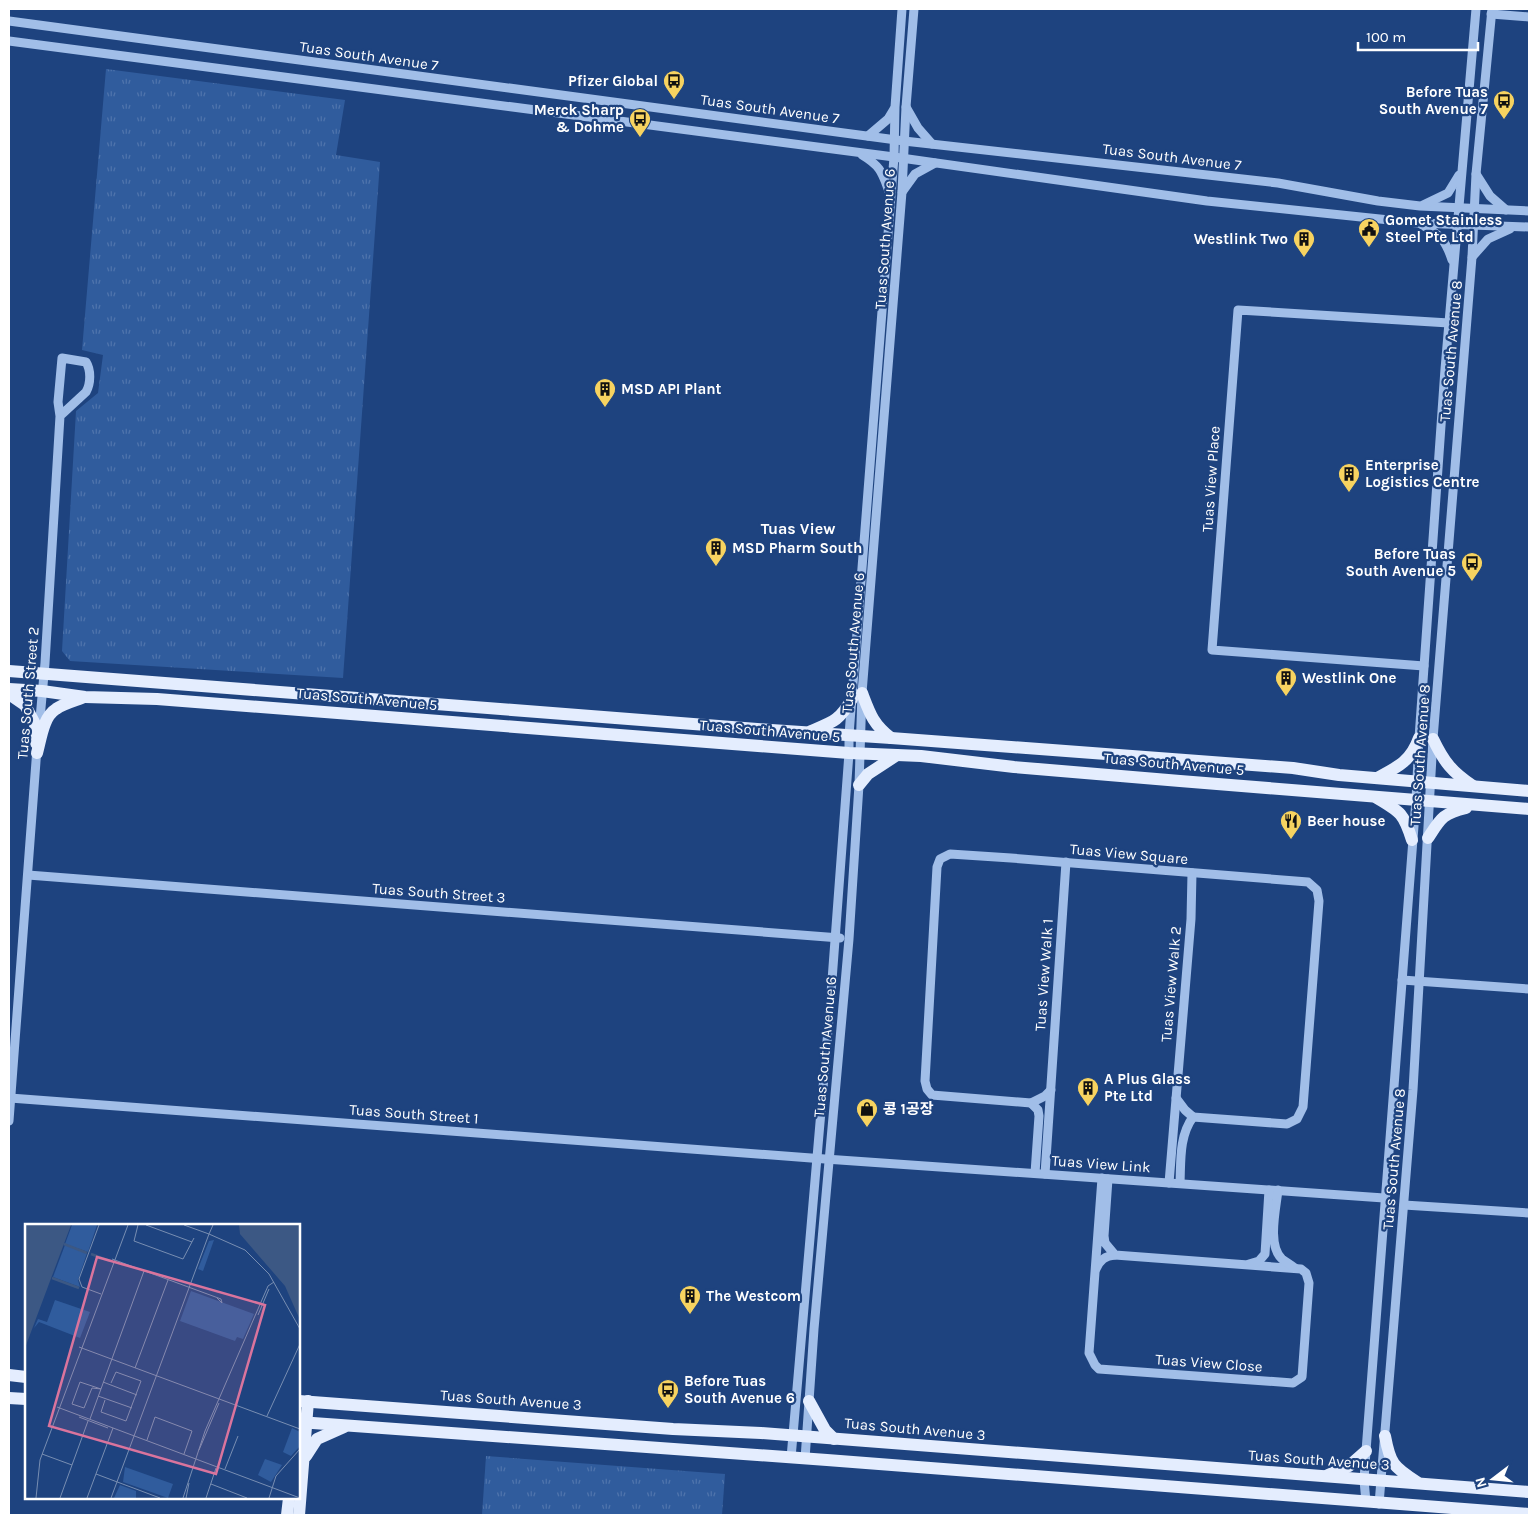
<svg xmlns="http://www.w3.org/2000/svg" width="1538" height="1524" font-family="Karla,'Noto Sans KR',sans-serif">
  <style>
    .grass { fill: url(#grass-tufts) }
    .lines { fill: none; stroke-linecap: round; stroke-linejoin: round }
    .minor { stroke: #a1bee8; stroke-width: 9 }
    .major { stroke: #e4edfe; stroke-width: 12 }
    .labels { text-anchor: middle; stroke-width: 4.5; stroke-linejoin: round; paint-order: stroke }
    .street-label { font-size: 15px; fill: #fff; stroke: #1e437f }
    .poi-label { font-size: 15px; font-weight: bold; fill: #fff; stroke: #1e437f; text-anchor: start }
    .neighbourhood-label { font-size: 16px; font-weight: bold; fill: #fff; stroke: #1e437f }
    .inset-river { fill: none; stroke: #3c5884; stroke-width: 2.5 }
    .inset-road { fill: none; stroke: #788eb2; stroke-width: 1 }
    .view { fill: #da749d; fill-opacity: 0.15; stroke: #da749d; stroke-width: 2.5 }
    .inset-edge { fill: none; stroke: #fff; stroke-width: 2.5 }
  </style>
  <defs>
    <pattern id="grass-tufts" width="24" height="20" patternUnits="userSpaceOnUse" patternTransform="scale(1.25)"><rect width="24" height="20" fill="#305c9d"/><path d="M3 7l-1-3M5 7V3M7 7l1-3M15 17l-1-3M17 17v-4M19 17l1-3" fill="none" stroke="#4f74ac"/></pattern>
  </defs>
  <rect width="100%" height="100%" fill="#1e437f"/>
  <g class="grass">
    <path d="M106,69L345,100L336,155L380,162L343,678L70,661L62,651L76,411L98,393L103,355L82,350Z"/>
    <path d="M486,1456L725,1474L722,1515H482Z"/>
  </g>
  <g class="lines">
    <g class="minor">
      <path d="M1491,14L1529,17"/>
      <path d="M9,21L904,141L1278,183L1378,201L1420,206L1529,211"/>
      <path d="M9,41L894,157L1207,201L1418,223L1529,227"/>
      <path d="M906,107L918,128L932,144"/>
      <path d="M868,136L888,119L894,109"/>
      <path d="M862,155C882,167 882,173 890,194"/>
      <path d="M1476,174L1490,196L1506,210"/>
      <path d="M902,192L915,174L935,163"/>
      <path d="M1423,205L1448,193L1459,175"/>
      <path d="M1422,225C1440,234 1446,241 1452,260"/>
      <path d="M1472,257L1488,239L1510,229"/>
      <path d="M1424,666L1212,650L1238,310L1449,323"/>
      <path d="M39,730L45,663L60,416L58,402L62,358L86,362C91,370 91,383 86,392L60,416"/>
      <path d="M28,875L840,938"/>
      <path d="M1402,980L1529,989"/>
      <path d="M1051,1090L1045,1096L1031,1103L932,1095L927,1089L925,1081L937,867L940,859L950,854L1011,858L1308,882L1317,890L1319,901L1303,1107L1297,1119L1287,1124L1193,1117"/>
      <path d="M10,1098L811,1158L1384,1198"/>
      <path d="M1176,1098L1185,1110L1193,1117"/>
      <path d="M1031,1103L1038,1110L1039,1116L1035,1173"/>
      <path d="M9,1121L37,748"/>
      <path d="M1045,1174L1066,862"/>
      <path d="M1102,1178L1089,1353L1095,1365L1099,1369L1293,1383L1302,1377L1309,1283L1306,1273L1301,1269L1115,1255L1105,1243L1104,1236L1108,1179"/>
      <path d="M1169,1183L1191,919L1192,873"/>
      <path d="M1180,1183C1181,1161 1179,1136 1193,1117"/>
      <path d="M1278,1190C1276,1209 1267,1245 1282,1259C1286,1262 1291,1265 1295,1268"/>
      <path d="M1404,1205L1529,1213"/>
      <path d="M1249,1264L1259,1261L1265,1254L1269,1190"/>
      <path d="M1096,1269C1100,1260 1105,1256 1115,1255"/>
      <path d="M791,1458L830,1007L849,753V735L894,157L895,107L902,9"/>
      <path d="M805,1459L814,1329L849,939L859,785L862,693L902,192L906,107L914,9"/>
      <path d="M1366,1502L1364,1480L1366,1451L1416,800L1419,738L1445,369L1476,9"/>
      <path d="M1379,1504L1413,1090L1433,739L1472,257L1476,174L1492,9"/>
    </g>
    <g class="major">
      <path d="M9,671L771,730L891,738L1293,768L1339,775L1529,791"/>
      <path d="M9,689L42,691L85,697L157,699L849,753L921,756L1014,767L1180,781L1529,809"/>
      <path d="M862,693C870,714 873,724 891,738"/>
      <path d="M9,694L25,705L35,724L36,743"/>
      <path d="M811,731C833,722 839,721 852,699"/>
      <path d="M1433,739C1444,762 1452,772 1473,786"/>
      <path d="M37,753C41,739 43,717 56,709C63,704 74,701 82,698"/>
      <path d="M1377,778C1398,767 1411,761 1419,738"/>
      <path d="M859,785L868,774L897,755"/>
      <path d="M1377,798C1401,812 1404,814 1412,840"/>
      <path d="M1428,838C1441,818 1442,814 1466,808"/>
      <path d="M9,1375L26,1377"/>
      <path d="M9,1398L26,1399"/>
      <path d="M299,1401L673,1429L761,1433L1529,1492"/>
      <path d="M809,1401L825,1430L834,1439"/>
      <path d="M299,1422L827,1460L1529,1514"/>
      <path d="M1385,1436C1390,1463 1393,1467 1417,1482"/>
      <path d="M306,1456L317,1439L344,1427"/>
      <path d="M1328,1475L1349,1466L1366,1451"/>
      <path d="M287,1515L289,1498"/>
      <path d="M299,1515L308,1401"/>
    </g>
  </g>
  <defs>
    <g id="bus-pin" transform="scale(1.125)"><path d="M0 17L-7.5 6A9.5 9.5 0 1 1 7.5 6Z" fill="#f7d360" stroke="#1e437f"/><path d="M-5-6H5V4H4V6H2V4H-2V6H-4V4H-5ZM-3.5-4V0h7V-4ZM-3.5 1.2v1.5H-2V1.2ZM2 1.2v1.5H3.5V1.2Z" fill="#111"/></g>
    <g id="civic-pin" transform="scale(1.125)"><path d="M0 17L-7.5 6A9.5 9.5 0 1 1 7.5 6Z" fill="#f7d360" stroke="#1e437f"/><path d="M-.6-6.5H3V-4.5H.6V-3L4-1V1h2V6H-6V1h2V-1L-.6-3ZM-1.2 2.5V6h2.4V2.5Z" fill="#111"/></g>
    <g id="building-pin" transform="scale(1.125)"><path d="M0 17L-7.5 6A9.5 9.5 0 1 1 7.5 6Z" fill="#f7d360" stroke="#1e437f"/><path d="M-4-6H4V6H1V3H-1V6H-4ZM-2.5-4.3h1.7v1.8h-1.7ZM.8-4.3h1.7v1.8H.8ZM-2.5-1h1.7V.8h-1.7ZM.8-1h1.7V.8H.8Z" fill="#111"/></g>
    <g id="restaurant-pin" transform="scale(1.125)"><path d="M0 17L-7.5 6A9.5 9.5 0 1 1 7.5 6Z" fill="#f7d360" stroke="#1e437f"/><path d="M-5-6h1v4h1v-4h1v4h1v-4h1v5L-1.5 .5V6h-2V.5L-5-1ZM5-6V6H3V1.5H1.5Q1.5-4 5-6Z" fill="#111"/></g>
    <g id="shop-pin" transform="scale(1.125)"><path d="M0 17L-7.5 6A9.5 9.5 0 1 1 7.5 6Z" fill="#f7d360" stroke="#1e437f"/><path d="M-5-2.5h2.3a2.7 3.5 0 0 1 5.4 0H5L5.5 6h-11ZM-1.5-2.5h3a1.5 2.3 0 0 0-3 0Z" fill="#111"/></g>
  </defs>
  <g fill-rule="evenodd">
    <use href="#bus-pin" x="674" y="81"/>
    <use href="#bus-pin" x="1504" y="101"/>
    <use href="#bus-pin" x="640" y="119"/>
    <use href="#civic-pin" x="1369" y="229"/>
    <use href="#building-pin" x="1304" y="239"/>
    <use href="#building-pin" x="605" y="389"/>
    <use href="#building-pin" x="1349" y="474"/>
    <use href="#building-pin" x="716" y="548"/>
    <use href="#bus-pin" x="1472" y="563"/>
    <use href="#building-pin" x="1286" y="678"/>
    <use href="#restaurant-pin" x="1291" y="821"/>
    <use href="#building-pin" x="1088" y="1088"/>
    <use href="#shop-pin" x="867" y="1109"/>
    <use href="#building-pin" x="690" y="1296"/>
    <use href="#bus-pin" x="668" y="1390"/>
  </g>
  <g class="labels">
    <g class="street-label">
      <text transform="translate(369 56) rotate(8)" y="5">Tuas South Avenue 7</text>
      <text transform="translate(770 109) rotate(8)" y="5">Tuas South Avenue 7</text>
      <text transform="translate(1172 157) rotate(7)" y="5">Tuas South Avenue 7</text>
      <text transform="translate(885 239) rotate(-86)" y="5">Tuas South Avenue 6</text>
      <text transform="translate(1451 351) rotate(-85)" y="5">Tuas South Avenue 8</text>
      <text transform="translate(1211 479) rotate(-86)" y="5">Tuas View Place</text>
      <text transform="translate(853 643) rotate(-85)" y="5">Tuas South Avenue 6</text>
      <text transform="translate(28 693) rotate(-85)" y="5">Tuas South Street 2</text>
      <text transform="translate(367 699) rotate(5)" y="5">Tuas South Avenue 5</text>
      <text transform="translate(770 731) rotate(5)" y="5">Tuas South Avenue 5</text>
      <text transform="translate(1420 755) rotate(-86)" y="5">Tuas South Avenue 8</text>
      <text transform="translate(1174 764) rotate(5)" y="5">Tuas South Avenue 5</text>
      <text transform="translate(1129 854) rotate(5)" y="5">Tuas View Square</text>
      <text transform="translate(439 893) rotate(4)" y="5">Tuas South Street 3</text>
      <text transform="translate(1044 975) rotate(-86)" y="5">Tuas View Walk 1</text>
      <text transform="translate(1171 984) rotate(-85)" y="5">Tuas View Walk 2</text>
      <text transform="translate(825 1047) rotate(-85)" y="5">Tuas South Avenue 6</text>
      <text transform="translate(414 1114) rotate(4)" y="5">Tuas South Street 1</text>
      <text transform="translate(1394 1159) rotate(-85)" y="5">Tuas South Avenue 8</text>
      <text transform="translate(1101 1164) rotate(4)" y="5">Tuas View Link</text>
      <text transform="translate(1209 1363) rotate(4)" y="5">Tuas View Close</text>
      <text transform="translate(511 1400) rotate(4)" y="5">Tuas South Avenue 3</text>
      <text transform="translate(915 1429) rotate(5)" y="5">Tuas South Avenue 3</text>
      <text transform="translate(1319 1460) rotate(4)" y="5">Tuas South Avenue 3</text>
    </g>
    <g class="poi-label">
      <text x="658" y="86" text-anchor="end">Pfizer Global</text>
      <text x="1488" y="97" text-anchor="end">Before Tuas<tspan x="1488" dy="17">South Avenue 7</tspan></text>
      <text x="624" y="115" text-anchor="end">Merck Sharp<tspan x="624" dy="17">&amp; Dohme</tspan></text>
      <text x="1385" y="225">Gomet Stainless<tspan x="1385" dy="17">Steel Pte Ltd</tspan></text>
      <text x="1288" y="244" text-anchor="end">Westlink Two</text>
      <text x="621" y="394">MSD API Plant</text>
      <text x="1365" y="470">Enterprise<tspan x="1365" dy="17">Logistics Centre</tspan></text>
      <text x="732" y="553">MSD Pharm South</text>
      <text x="1456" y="559" text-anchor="end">Before Tuas<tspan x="1456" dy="17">South Avenue 5</tspan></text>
      <text x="1302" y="683">Westlink One</text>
      <text x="1307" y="826">Beer house</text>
      <text x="1104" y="1084">A Plus Glass<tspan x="1104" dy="17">Pte Ltd</tspan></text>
      <text x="883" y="1114">콩 1공장</text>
      <text x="706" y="1301">The Westcom</text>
      <text x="684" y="1386">Before Tuas<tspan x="684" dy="17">South Avenue 6</tspan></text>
    </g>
    <g class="neighbourhood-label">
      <text x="798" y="534">Tuas View</text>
    </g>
  </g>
  <g transform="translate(25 1224)">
    <rect width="275" height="275" fill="#1e437f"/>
    <path d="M47,1H72L63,28L40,20ZM189,16L178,47L173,45L184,17ZM40,21L62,29L53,56L55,63L28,53ZM166,67L229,90L218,115L212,113L210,117L155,97ZM30,76L65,88L55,114L14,98L9,104L13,95L22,98ZM267,204L275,208V222L266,232L258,228ZM240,235L257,241L246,258L233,251ZM100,243L148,260L143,274L98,258ZM95,261L111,267V274H89Z" fill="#305c9d"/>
    <path d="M0,1H46L0,124ZM214,1H275V96L260,62L215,10Z" fill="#3c5884"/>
    <path class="inset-river" d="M39,20L62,29M66,30L85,37M27,54L54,64"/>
    <path class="inset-road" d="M74,1L54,55L57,63L76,70M113,1L109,17L158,35L169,14M121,1L167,18M188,1L184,10L220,26L244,50L275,105M87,35L196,75L197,79L192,74M233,91L244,65M54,123L275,205M110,144L143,56M78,158L112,171M76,165L67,164L59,184L47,180L55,158L76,165M73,172L107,184M80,176L76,188L101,197L116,157L91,148L86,159M32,183L275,274M242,192L275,120M54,193L83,204M65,195L119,47M122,216L130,193L167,207L159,230M174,226L194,179M17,230L47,241M200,245L213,212M71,250L135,274M186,260L222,274M11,274L15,236L103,1M35,274L63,197M62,274L88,204M86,274L184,10L159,1M158,274L180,207L243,62L249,58M161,274L164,259M181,274L191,244M244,274L251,252L275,225"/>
    <path class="view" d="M72,33L240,81L191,250L24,202Z"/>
    <rect width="275" height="275" class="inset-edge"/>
  </g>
  <rect width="1538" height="1524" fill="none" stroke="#ffffff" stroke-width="20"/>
  <g transform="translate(1493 1479) rotate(254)" stroke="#1e437f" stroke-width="4" paint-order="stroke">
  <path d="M0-4L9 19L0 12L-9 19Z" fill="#ffffff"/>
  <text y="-8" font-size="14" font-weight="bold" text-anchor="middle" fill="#ffffff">N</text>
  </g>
  <path d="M1358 42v8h120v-8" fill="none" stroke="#ffffff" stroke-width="2.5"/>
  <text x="1366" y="42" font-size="15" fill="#ffffff" stroke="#1e437f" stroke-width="4" paint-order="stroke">100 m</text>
</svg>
